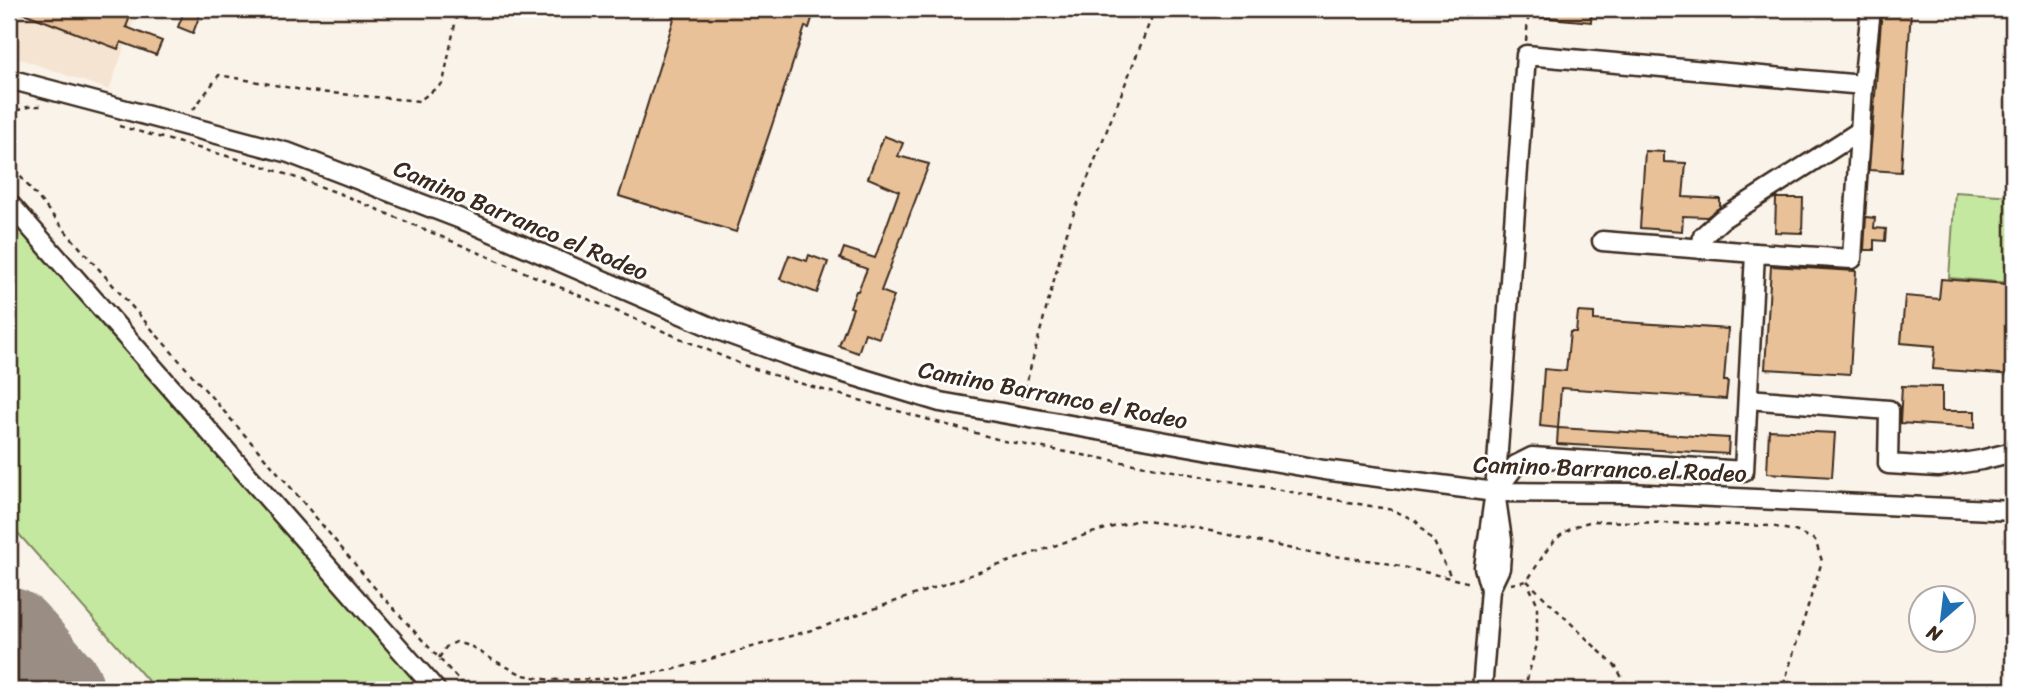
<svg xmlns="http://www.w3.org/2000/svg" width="2022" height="699" font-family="Sriracha,sans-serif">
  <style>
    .built { fill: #f5e4d1 }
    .green { fill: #c5e8a1; stroke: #808960; stroke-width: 2 }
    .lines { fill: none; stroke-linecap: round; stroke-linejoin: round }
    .runway { stroke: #9a8e84; stroke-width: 98 }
    .building { fill: #e8c198; stroke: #3b2a1e; stroke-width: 2 }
    .minor-casing { stroke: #3b2a1e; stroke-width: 23 }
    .path { stroke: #3b2a1e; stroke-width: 2.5; stroke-dasharray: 5 5; stroke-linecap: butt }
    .minor { stroke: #fff; stroke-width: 18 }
    .labels { text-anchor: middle; stroke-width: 5; stroke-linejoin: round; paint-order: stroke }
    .street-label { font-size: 24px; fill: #3b2a1e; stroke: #fff }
  </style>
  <rect width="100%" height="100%" fill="#faf3ea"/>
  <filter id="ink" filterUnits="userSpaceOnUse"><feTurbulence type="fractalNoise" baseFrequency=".0143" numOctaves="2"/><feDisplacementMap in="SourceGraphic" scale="14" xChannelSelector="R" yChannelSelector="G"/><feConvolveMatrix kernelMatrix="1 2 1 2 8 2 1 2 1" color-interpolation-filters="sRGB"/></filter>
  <g filter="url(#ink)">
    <path class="built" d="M9,9H138L109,90L9,55Z"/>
    <g class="green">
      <path d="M1955,192L2013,196V283L1949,278Z"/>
      <path d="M9,214L427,690H156L9,523Z"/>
    </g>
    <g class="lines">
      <path class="runway" d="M9,637L55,690"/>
    </g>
    <g class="building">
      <path d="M13,9H133L126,27L162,41L156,55L121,42L118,49Z"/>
      <path d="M185,9H202L193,33L178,27Z"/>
      <path d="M677,9H815L809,28L805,27L736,232L619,196Z"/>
      <path d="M1541,9H1592L1591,22L1540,17Z"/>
      <path d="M1882,9H1911L1901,172L1869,170Z"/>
      <path d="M884,136L903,143L898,156L929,164L881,291L894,296L879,338L865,333L858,353L839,346L853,308L850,307L856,291H858L867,269L840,259L844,248L875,258L899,191L868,178Z"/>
      <path d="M1645,151L1664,152V162L1686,163L1683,197L1720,199V207L1707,217L1683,216L1682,231L1640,228Z"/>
      <path d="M1776,198H1803L1802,233L1775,232Z"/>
      <path d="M1866,217L1875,218L1874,228L1886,229L1885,241L1874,240V250H1864Z"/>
      <path d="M789,255L807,261L809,255L828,262L817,293L780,279Z"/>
      <path d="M1771,266L1856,271L1850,374L1765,369Z"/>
      <path d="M1941,279L2008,284L2007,290H2013V375L1933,369L1935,346L1901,343L1905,296L1939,299Z"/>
      <path d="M1578,312L1594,313V320L1728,329L1724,381H1728L1726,399L1561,388L1558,428L1540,426L1544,369L1566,371L1570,332H1576Z"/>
      <path d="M1902,386L1942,387V411H1975V428L1900,423Z"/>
      <path d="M1558,428L1729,438L1728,454L1557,444Z"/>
      <path d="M1769,430L1835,433L1832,477L1767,473Z"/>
    </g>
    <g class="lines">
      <g class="minor-casing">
        <g id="minor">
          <path d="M9,79L289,153L466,221L718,330L795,358L940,402L1324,470L1495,492L1628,493L2013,511"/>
          <path d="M9,203L436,690"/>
          <path d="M1602,241L1755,253"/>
          <path d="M1701,249L1703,236L1722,219L1860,131"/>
          <path d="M1748,399L1889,410L1888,464L1938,467L1981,460L2013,452"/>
          <path d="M1490,589L1484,567L1495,492L1526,55L1863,85"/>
          <path d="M1482,690L1490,589L1500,568L1502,540L1495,492L1516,465L1532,457L1744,471L1755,253L1852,259L1863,85L1871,9"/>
        </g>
      </g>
      <g class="path">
        <path d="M1526,41L1529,9"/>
        <path d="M193,110L219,75L308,91L419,101L443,83L458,9"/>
        <path d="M9,118C19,107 28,106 42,106"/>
        <path d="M119,126L263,166L341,194L743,365L792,381L1004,441L1393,510L1416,521L1434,542L1451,577"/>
        <path d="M9,160L11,165L68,234L287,483L374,587L468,690"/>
        <path d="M1022,399L1068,228L1155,9"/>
        <path d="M1527,581L1616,667L1629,690"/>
        <path d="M1511,584L1527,581C1548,549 1554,530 1593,521L1771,526L1795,531L1815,540L1822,561L1782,690"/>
        <path d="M439,658L446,647L456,642L472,647L493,660L523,675L550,680L601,679L672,670L822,627L1088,534L1138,520L1197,528L1310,553L1382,562L1471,583"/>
        <path d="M1524,690L1537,644V603L1528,584"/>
      </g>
      <use href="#minor" class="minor"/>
    </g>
  </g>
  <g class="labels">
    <g class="street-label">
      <text transform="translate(521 220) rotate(23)" y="8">Camino Barranco el Rodeo</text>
      <text transform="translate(1053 395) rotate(11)" y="8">Camino Barranco el Rodeo</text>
      <text transform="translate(1610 469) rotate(2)" y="8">Camino Barranco el Rodeo</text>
    </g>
  </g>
  <rect width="2022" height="699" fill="none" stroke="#fff" stroke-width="35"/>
  <rect x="18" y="18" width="1987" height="664" fill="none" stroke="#3b2a1e" stroke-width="2.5" filter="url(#ink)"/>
  <g transform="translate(1942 619) rotate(208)"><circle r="33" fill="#ffffff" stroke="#b1aaa5" stroke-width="2"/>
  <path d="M0-5L12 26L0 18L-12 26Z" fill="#1f6fb2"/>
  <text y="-10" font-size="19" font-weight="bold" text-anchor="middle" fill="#3b2a1e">N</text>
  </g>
</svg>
